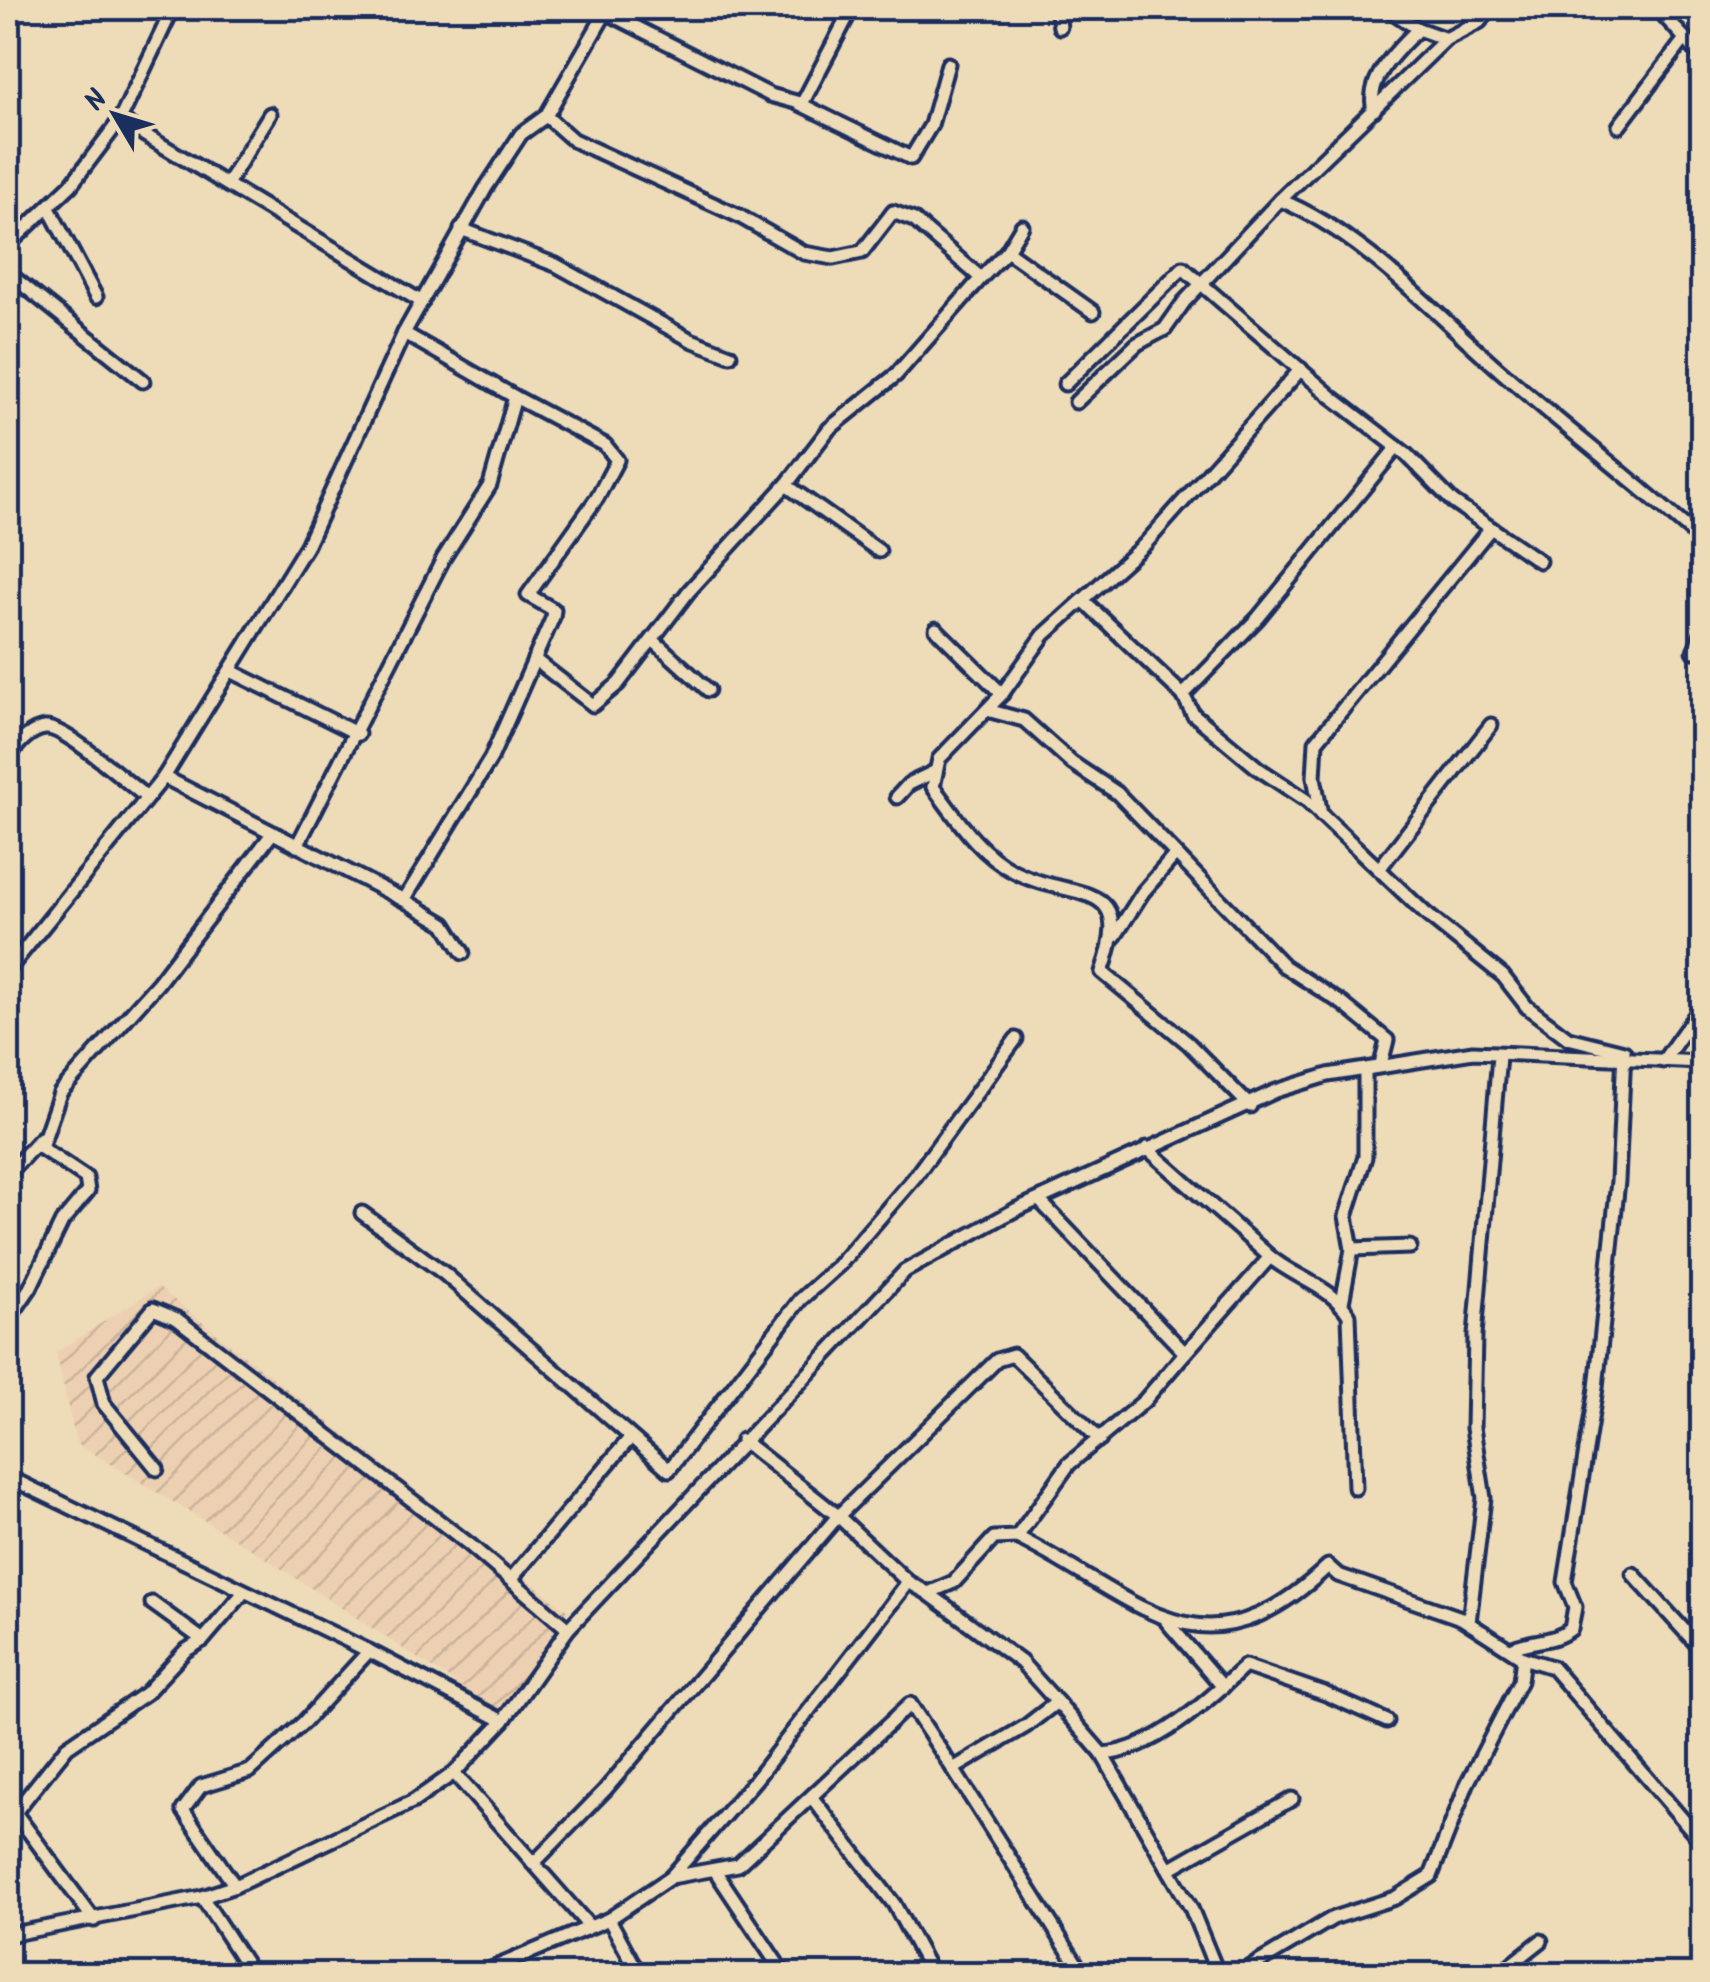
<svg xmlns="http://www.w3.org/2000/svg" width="1710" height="1982" font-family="Kalam,sans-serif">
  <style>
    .industrial { fill: url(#industrial-furrows) }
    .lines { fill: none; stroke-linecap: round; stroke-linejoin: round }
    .minor-casing { stroke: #1b2f5e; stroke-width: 19 }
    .minor { stroke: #eedbb8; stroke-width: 11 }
  </style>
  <defs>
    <pattern id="industrial-furrows" width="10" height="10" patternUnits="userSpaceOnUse" patternTransform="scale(2.5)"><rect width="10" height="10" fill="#edd0b1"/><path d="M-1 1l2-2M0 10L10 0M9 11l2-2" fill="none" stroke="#cbb39b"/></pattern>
  </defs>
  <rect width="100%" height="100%" fill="#eedbb8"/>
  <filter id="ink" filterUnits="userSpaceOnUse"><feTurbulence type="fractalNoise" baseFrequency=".01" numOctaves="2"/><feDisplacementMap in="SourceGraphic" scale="20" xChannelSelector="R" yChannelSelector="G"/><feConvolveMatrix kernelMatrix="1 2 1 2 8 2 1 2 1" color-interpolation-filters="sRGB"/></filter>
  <g filter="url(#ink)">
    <path class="industrial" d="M158,1287L568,1611L503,1714L256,1552L76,1443L56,1352Z"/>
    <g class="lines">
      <g class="minor-casing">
        <g id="minor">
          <path d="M1057,8L1060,27"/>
          <path d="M1387,8L1418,29"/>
          <path d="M1657,8L1702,57"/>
          <path d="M802,104L852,8"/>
          <path d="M1374,110C1365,78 1398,50 1418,29L1446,39L1479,22L1492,8"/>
          <path d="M546,116L573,140L739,216L804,253L833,258L862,252L893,212L914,220L981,278L1007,251L1093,312"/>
          <path d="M120,120L422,302"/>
          <path d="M1619,126L1684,40"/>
          <path d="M227,184L270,114"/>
          <path d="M1280,200C1361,232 1437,316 1503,373C1568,430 1637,483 1702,541"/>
          <path d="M49,208L96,297"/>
          <path d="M461,229L556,265L691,340L730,355"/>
          <path d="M8,245L71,185L120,120L173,8"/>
          <path d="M1007,251L1022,226"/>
          <path d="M8,273L143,381"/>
          <path d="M1065,384L1183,268L1332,397L1406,454L1453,502L1539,561"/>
          <path d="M1076,402L1137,344L1165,329L1184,302L1280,200L1446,39"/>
          <path d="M786,485L829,429L896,375L981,278"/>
          <path d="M1084,601L1183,695L1193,714L1259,769L1306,800L1425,913L1503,976L1527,1007L1568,1038L1624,1052L1618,1181L1596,1388L1565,1582L1575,1607L1571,1629C1553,1643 1534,1639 1513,1648"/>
          <path d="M936,629L1002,694"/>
          <path d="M654,641L708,690"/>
          <path d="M1694,651L1702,633"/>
          <path d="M534,659L593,705L618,684L689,591L786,485L879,551"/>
          <path d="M231,671L358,734"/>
          <path d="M1183,695L1258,618L1397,447"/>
          <path d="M987,710L1024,720L1072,763L1117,793L1284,966L1343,1004L1387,1040L1381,1064"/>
          <path d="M8,758C16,746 29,730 45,728C65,726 126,782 145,796"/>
          <path d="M164,777L307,545L404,333L485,189L521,134L546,116L606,12L770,95L796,102L911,158L931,125L948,64"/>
          <path d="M897,797L909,784L934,772"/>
          <path d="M1321,815L1314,777L1316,742L1490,529"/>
          <path d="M297,846L443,559L490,485L515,397L404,333"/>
          <path d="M1379,869L1491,725"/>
          <path d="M404,900L491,758L553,617L554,610L528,595L597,498L617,460L605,445L515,397"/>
          <path d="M1115,936L1143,892L1175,855"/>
          <path d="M8,970L164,777L404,900L445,924L463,953"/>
          <path d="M1663,1061L1702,1006"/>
          <path d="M1250,1106L1189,1044L1102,972C1137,875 1073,903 1013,871C978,853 956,817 933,787L939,759L1002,694L1044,635L1145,544L1301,369"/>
          <path d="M1147,1148C1187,1185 1229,1220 1269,1256C1294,1278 1330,1285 1349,1315L1355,1488"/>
          <path d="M8,1174L41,1138"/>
          <path d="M1040,1201L1185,1353L1270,1257"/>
          <path d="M362,1213L445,1274L669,1470L800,1300L840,1264L914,1178L1016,1039"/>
          <path d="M1352,1249L1410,1247"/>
          <path d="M1342,1303L1352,1249L1346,1216L1365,1157V1070"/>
          <path d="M8,1320L30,1288L62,1222L88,1191L86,1178L41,1148L60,1093L158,983L271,835"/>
          <path d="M1185,1353L1144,1401L1069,1464L1017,1537C1138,1597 1200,1687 1328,1566L1338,1575L1461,1618L1523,1658L1552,1667L1702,1842"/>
          <path d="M742,1440L838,1516L908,1582L928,1593L954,1582L994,1538L1017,1537"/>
          <path d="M157,1469L104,1404L97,1376L153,1309L177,1319L470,1545L568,1629"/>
          <path d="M8,1477L369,1651L503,1721"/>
          <path d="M1633,1574L1702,1650"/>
          <path d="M511,1579L630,1438"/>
          <path d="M928,1593L1021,1662L1057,1702"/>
          <path d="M152,1603L203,1640"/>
          <path d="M1167,1622L1223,1687"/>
          <path d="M1469,1622L1484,1498L1473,1428L1475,1335L1499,1056"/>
          <path d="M1102,1754L1191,1908L1218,1974"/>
          <path d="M953,1769L1083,1974"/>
          <path d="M454,1773L589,1926"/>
          <path d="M813,1799L894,1904L932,1974"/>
          <path d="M16,1814L94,1920"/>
          <path d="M8,1821L67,1747L146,1693L185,1651L203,1640L244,1592"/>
          <path d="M533,1864L605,1790L838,1516L997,1360L1013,1355L1100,1440"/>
          <path d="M1169,1869L1292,1799"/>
          <path d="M716,1872L784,1974"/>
          <path d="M671,1877L756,1779L908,1582"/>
          <path d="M235,1886L183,1810L201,1786L250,1771L304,1722L369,1651"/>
          <path d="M202,1897L252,1974"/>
          <path d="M609,1919L639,1974"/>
          <path d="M8,1935L202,1897L235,1886L414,1801L454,1773L503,1721L568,1629L905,1271L1015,1210L1276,1091L1328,1075L1473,1052L1702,1062"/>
          <path d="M8,1969L11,1974"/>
          <path d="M479,1974L609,1919L671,1877L738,1865L910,1704L953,1769L1026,1726L1057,1702L1102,1754C1154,1751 1208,1701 1245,1666L1326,1694L1387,1721"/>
          <path d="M1239,1974L1333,1918L1395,1898L1431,1876L1467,1784L1520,1681L1523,1658"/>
          <path d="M1499,1974L1541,1941"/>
        </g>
      </g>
      <use href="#minor" class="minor"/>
    </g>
  </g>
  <rect width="1710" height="1982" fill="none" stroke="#eedbb8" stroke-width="40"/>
  <rect x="20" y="20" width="1670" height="1942" fill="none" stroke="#1b2f5e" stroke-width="4" filter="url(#ink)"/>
  <g transform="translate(115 115) rotate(308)" stroke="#eedbb8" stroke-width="8" paint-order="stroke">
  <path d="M0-8L18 38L0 25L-18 38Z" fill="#1b2f5e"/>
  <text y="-15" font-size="28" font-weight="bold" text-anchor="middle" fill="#1b2f5e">N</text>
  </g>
</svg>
